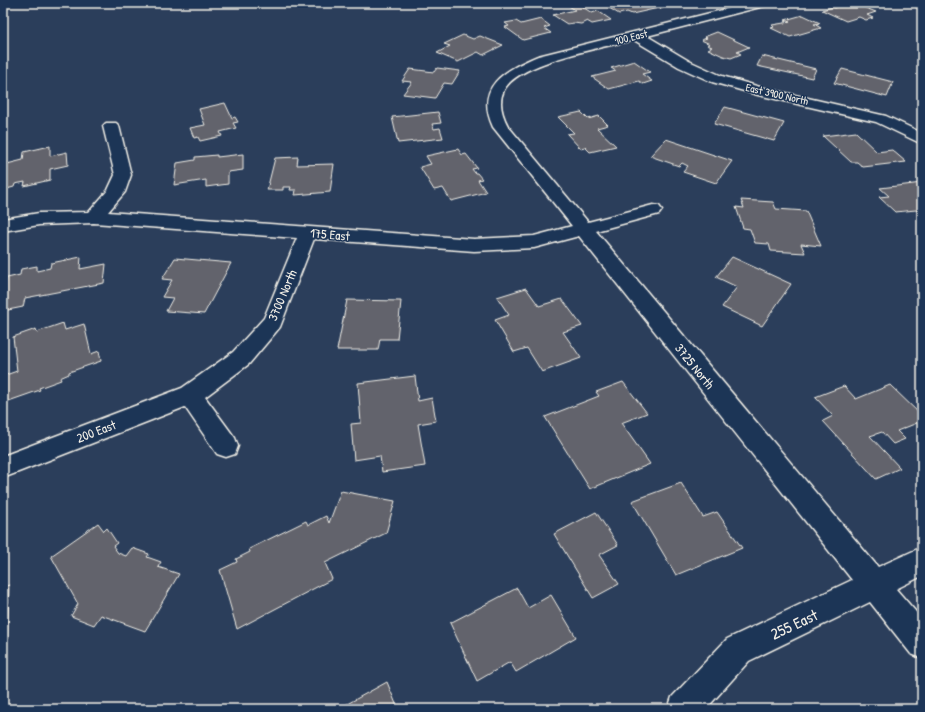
<svg xmlns="http://www.w3.org/2000/svg" width="925" height="712" font-family="'Patrick Hand',sans-serif">
  <style>
    .building { fill: #62636c; stroke: #f4f1e8 }
    .lines { fill: none; stroke-linecap: round; stroke-linejoin: round }
    .street-casing { stroke: #f4f1e8; stroke-width: 3 }
    .street { fill: #1d3557; fill-rule: evenodd }
    .labels { text-anchor: middle; stroke-width: 3; stroke-linejoin: round; paint-order: stroke }
    .far-street-label { font-size: 11px; fill: #f4f1e8; stroke: #1d3557 }
    .street-label { font-size: 13px; fill: #f4f1e8; stroke: #1d3557 }
    .near-street-label { font-size: 16px; fill: #f4f1e8; stroke: #1d3557 }
  </style>
  <rect width="100%" height="100%" fill="#2b3e5b"/>
  <filter id="ink" filterUnits="userSpaceOnUse"><feTurbulence type="fractalNoise" baseFrequency=".025" numOctaves="2"/><feDisplacementMap in="SourceGraphic" scale="8" xChannelSelector="R" yChannelSelector="G"/><feConvolveMatrix kernelMatrix="1 2 1 2 8 2 1 2 1" color-interpolation-filters="sRGB"/></filter>
  <g filter="url(#ink)">
    <g class="building">
      <path d="M611,3H656L663,7L632,14L627,12L619,14L606,6L613,5Z"/>
      <path d="M846,3H853L876,12L867,15L873,18L866,20L859,17L846,21L822,10L833,7L835,8L837,7L835,6Z"/>
      <path d="M898,3H922V6L916,7L909,4L903,5Z"/>
      <path d="M578,4L592,13L598,11L611,20L592,24L587,21L581,24L574,23L567,24L553,15L575,10L569,6Z"/>
      <path d="M803,15L820,23L814,24L821,28L790,37L771,28L774,27L772,25L790,22L785,20Z"/>
      <path d="M541,19L550,26L544,28L551,33L523,40L505,27L509,26L505,23L516,21L521,24Z"/>
      <path d="M717,32L749,47L737,52L741,54L731,58L723,56L708,49L712,47L707,45L710,44L701,40L707,38L704,37Z"/>
      <path d="M463,35L473,39L480,36L503,45L483,55L478,52L458,62L437,53L450,46L444,44Z"/>
      <path d="M762,56L816,69L812,78L757,66Z"/>
      <path d="M634,61L650,72L642,74L652,81L643,84L639,81L609,89L592,77L616,71L611,68Z"/>
      <path d="M437,68L460,71L452,84L444,83L435,98L403,94L412,82L402,81L410,69L434,72Z"/>
      <path d="M842,69L893,82L887,97L834,83Z"/>
      <path d="M225,103L232,118L235,117L238,122L233,123L236,128L220,132L222,136L200,141L198,137L194,138L190,128L205,125L199,109Z"/>
      <path d="M725,107L784,123L774,141L714,124Z"/>
      <path d="M438,112L441,123L432,124L434,129L440,128L443,138L398,143L392,117Z"/>
      <path d="M581,112L588,119L599,116L608,125L597,128L616,146L590,152L585,147L580,148L567,134L574,133L558,117Z"/>
      <path d="M856,132L877,152L892,150L906,162L863,167L857,162H851L823,136Z"/>
      <path d="M666,139L732,161L716,183L683,172L688,166L682,163L679,166L650,156Z"/>
      <path d="M50,146V156L67,152L68,165L50,169V180L24,186L25,182L15,184L14,187L3,190V165L23,160L24,152Z"/>
      <path d="M458,149L462,155L466,154L477,168L472,169L475,173H477L482,179L478,180L486,192L451,201L443,188L434,190L420,167L431,164L426,156Z"/>
      <path d="M243,154V170L228,172V184L206,187V180L174,185L177,163L195,160V157L217,155V157Z"/>
      <path d="M298,157L297,165L334,164L330,192L295,195L296,190H290L291,187H283V190H267L275,158Z"/>
      <path d="M922,183V216L916,210L895,212L879,197L889,196L880,188Z"/>
      <path d="M741,200L773,202L776,209L806,211L821,246L801,244L805,253L771,251L769,244L755,243L750,229L743,228L736,207L744,208Z"/>
      <path d="M81,257L80,269L106,264L104,283L25,298L23,307L3,311V292L7,278L20,275L21,269L37,266V271L50,268L51,263Z"/>
      <path d="M732,257L791,284L762,326L722,307L737,287L716,277Z"/>
      <path d="M175,258L231,263L204,314L166,311L173,298L162,297L172,280L162,279Z"/>
      <path d="M526,288L539,306L562,299L582,326L563,332L581,358L542,372L527,348L514,352L495,320L509,315L497,297Z"/>
      <path d="M347,300L401,301L397,339H380L378,350H337Z"/>
      <path d="M63,323L65,330L84,324L91,354L99,351L101,361L69,372V374L60,378L61,380L39,388L40,390L3,403V376L17,371L13,337L36,329L37,332Z"/>
      <path d="M415,376L418,401L432,398L436,421L418,424L425,466L382,472L380,456L354,460L351,424L361,423L358,383Z"/>
      <path d="M623,382L647,413L621,423L650,464L590,489L545,417L599,396L596,392Z"/>
      <path d="M890,385L922,416V421L897,431L905,439L893,444L882,432L870,436L900,468L876,479L823,421L833,416L815,397L844,386L856,399Z"/>
      <path d="M681,483L703,517L717,512L742,548L676,575L632,501Z"/>
      <path d="M341,491L395,501L386,533L325,563L332,579L237,629L220,570L237,562L236,559L250,552L249,549L306,521L308,525L326,516L329,523Z"/>
      <path d="M596,512L618,545L599,555L619,584L593,598L554,534Z"/>
      <path d="M98,523L104,531L107,528L117,543L113,546L118,553L126,556L132,548L149,554L147,557L161,562L158,567L179,574L145,631L101,615L94,625L71,616L78,604L51,556Z"/>
      <path d="M9,585L7,655L3,657V587Z"/>
      <path d="M517,588L528,608L551,595L576,637L516,672L510,662L477,681L450,623Z"/>
      <path d="M387,682L398,709H338Z"/>
    </g>
    <g class="lines">
      <g class="street-casing">
        <path id="street" d="M750,3H770L768,5L647,36L689,61L722,76L760,87L886,116L922,133V144L876,122L758,95L712,82L679,67L634,40C604,47 518,62 504,90C498,102 502,115 508,126L588,222L653,205L659,206L662,210L659,214L596,231L878,567L922,547V576L896,589L922,619V658L911,654L870,602L749,661L706,709H668L672,697L727,639L852,580L579,236L534,248L474,251L314,239L280,327L249,364L205,397L235,438L238,446L235,454L226,457L217,454L185,407L3,478V456L182,388L233,352L264,318L297,238L94,223L39,225L3,231V219L39,213L89,212L108,190L115,175L103,126L106,123H116L119,126L131,175L125,192L108,212L474,239L534,236L572,226L493,127C474,86 505,70 538,56Z"/>
      </g>
      <use href="#street" class="street"/>
    </g>
  </g>
  <g class="labels">
    <g class="far-street-label">
      <text transform="translate(631 37) rotate(-14)" y="4">100 East</text>
      <text transform="translate(777 94) rotate(13)" y="4">East 3900 North</text>
    </g>
    <g class="street-label">
      <text transform="translate(330 234) rotate(5)" y="5">175 East</text>
      <text transform="translate(282 295) rotate(-67)" y="5">3700 North</text>
      <text transform="translate(695 366) rotate(51)" y="5">3725 North</text>
      <text transform="translate(96 431) rotate(-21)" y="5">200 East</text>
    </g>
    <g class="near-street-label">
      <text transform="translate(794 624) rotate(-25)" y="6">255 East</text>
    </g>
  </g>
  <rect width="925" height="712" fill="none" stroke="#1d3557" stroke-width="16"/>
  <rect x="8" y="8" width="909" height="696" fill="none" stroke="#f4f1e8" stroke-width="1.5" filter="url(#ink)"/>
</svg>
